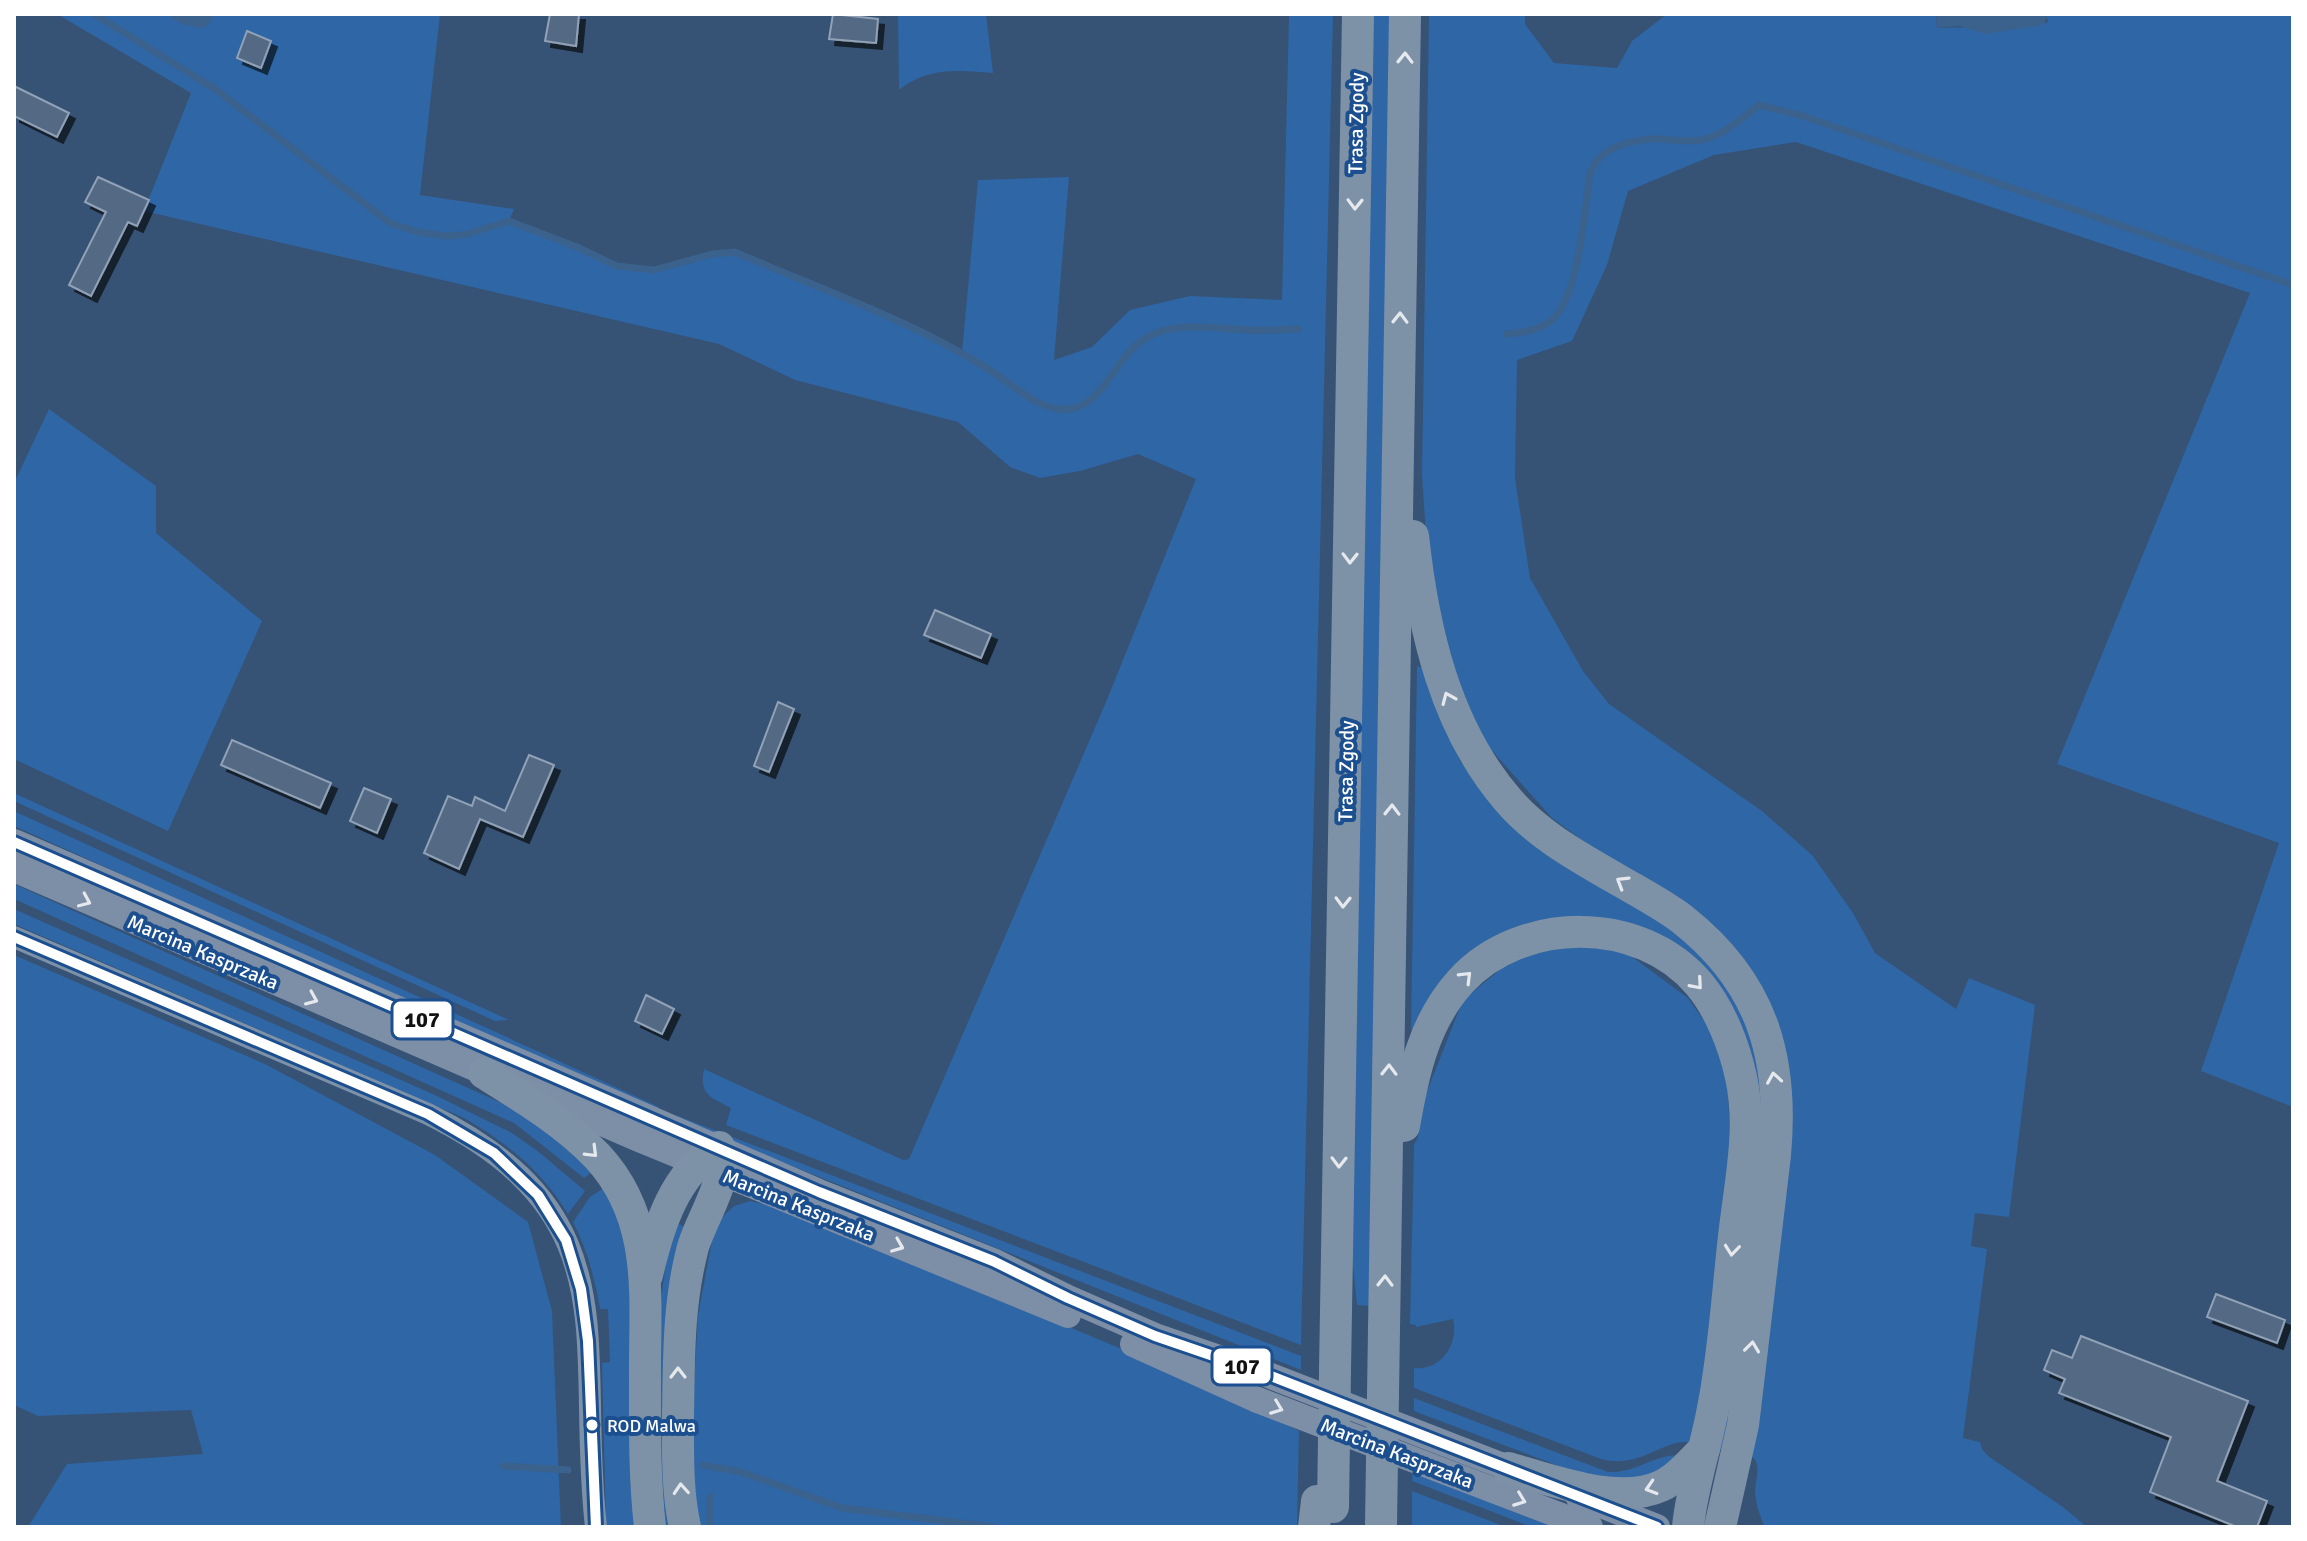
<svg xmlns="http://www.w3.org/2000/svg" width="2307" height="1541" font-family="Signika,sans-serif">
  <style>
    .green { fill: #2f66a5 }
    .water { fill: #3b618d }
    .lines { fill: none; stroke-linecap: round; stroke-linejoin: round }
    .stream { stroke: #3b618d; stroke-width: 7 }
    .building { fill: #526984; stroke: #92a2b6; stroke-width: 2; filter: url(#shadow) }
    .minor { stroke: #7d92a8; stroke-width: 22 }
    .major { stroke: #7d8ea7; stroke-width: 26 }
    .highway { stroke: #7e92a7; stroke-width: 32 }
    .highway-bridge { stroke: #7e92a7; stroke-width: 32 }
    .bus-1-casing { stroke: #1b4f8f; stroke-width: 16 }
    .bus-1 { stroke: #fff; stroke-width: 10 }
    .oneway { stroke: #e5e9ed }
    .oneway2 { stroke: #e5e8ed }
    .bus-dot { fill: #fff; stroke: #1b4f8f; stroke-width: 3 }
    .labels { text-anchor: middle; stroke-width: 8; stroke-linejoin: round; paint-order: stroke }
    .bus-label { font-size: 18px; fill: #fff; stroke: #1b4f8f; text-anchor: start }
    .street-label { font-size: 20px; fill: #fff; stroke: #1b4f8f }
    .line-badge { stroke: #1b4f8f; stroke-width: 3 }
    .pale-badge-label { font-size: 22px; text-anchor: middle; font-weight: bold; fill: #111 }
  </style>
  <defs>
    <filter id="shadow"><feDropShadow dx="6" dy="6" stdDeviation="0" flood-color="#0009"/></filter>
  </defs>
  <rect width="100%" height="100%" fill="#365274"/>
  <g class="green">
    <path d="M57,14H440L420,195L514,209L509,221L576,247L617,266L654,270L712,254L735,252L962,352L978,180L1069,177L1054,360L1092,347L1130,310L1190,296L1282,300L1289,14H1333L1301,1345L726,1125L731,1108C710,1097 699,1095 704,1069L903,1160L909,1159L1106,702L1196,479L1138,454L1080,471L1040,478L1010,467L958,422L795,380L719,344L144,211L191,93Z"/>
    <path d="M898,14H986L993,73C959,70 927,67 899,90Z"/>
    <path d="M1371,14H1393L1370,1306L1357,1305L1352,1256Z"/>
    <path d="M1429,14H1525V24L1554,63L1617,68L1632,41L1667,14H1936L1937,28L2039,25L2048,22L2046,14H2293V1107L2201,1071L2279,843L2057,764L2250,293L1796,142L1714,155L1628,191L1607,265L1572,341L1517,360L1515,478L1530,578L1583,671L1609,704L1762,811L1813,856L1853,913L1875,953L1956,1009L1969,978L2035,1005L2009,1217L1975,1213L1971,1246L1987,1249L1963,1438L1980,1442L1982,1449L1988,1456L2063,1507L2087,1527H1765C1760,1517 1756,1504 1755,1493C1755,1480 1761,1469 1754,1458L1746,1456L1772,1268L1757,985L1632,877L1552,818L1487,745L1450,670L1429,582L1422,475Z"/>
    <path d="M49,409L156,486V533L262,621L168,831L14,759V483Z"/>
    <path d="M1417,666L1423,668L1461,763L1548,856L1672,929L1706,959L1735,999L1750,1031L1766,1107L1727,1452L1715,1449L1756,1105L1724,998L1558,919L1417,1029L1411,1030Z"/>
    <path d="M14,793L509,1020L495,1021L14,801Z"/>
    <path d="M14,811L659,1107L658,1112L481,1036L14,826Z"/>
    <path d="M14,884L517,1110L536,1122L592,1172L584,1178L514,1123L14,899Z"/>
    <path d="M14,909L435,1095L512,1133L539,1152L585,1191L568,1214C542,1171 507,1143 464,1118L14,924Z"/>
    <path d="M1579,941L1627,953L1688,998L1715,1036L1728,1090L1731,1169L1697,1431L1692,1443C1666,1436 1642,1470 1601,1459L1414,1388V1368C1441,1371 1459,1344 1453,1319L1416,1327V1325L1410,1324L1414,1145L1418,1137L1420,1109L1463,1000L1519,954Z"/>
    <path d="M14,955L265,1064L435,1155L528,1222L552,1311L561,1527H28L67,1464L203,1454L191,1410L38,1416L14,1405Z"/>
    <path d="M678,1116L1301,1356V1370L677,1120Z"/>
    <path d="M605,1187L629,1240L640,1527H606L602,1363L610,1362L608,1309H600C595,1279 587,1249 573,1222L590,1197Z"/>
    <path d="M750,1201L787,1209L1215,1388L1299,1431L1297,1527H698L691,1438L698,1316L715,1224L734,1206Z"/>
    <path d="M675,1223L686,1227L675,1527H662C660,1426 648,1322 675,1223Z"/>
    <path d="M1414,1398L1608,1472C1636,1474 1659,1451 1683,1456L1648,1480L1601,1482L1414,1411Z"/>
    <path d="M1413,1466L1568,1527H1532L1412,1481Z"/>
    <path d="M1412,1491L1506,1527H1412Z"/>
  </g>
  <g class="water">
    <path d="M171,14H213L214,15L209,24L203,28L185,25L171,18Z"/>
    <path d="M1936,14H2048L2044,25L1985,34L1960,26L1937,28Z"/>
  </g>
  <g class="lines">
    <g class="stream">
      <path d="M94,14L215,89L390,223L418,232L446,236L464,235L509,221L577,247L617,266L654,270L712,254L735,252C820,289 917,322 994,373C1017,388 1045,416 1075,408C1102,400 1114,366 1133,348C1165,317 1210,329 1249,330C1265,331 1282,329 1298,329"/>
      <path d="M1507,334C1522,333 1542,330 1554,318C1579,293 1585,208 1590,173C1599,148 1627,141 1651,139C1667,138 1685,143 1701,140C1723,136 1742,118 1759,105L1803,116L2293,285"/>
      <path d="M703,1465L741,1472L842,1508L994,1527"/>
      <path d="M503,1466L568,1470"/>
      <path d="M710,1527V1497"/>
    </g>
  </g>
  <g class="building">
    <path d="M550,14H579L576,46L545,41Z"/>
    <path d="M833,14L878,19L876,43L829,39Z"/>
    <path d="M247,31L271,41L261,68L237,58Z"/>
    <path d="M14,86L69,113L57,137L14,116Z"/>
    <path d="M98,177L149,200L137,226L128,222L91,296L69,285L106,212L85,202Z"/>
    <path d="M935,610L991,634L981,658L924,635Z"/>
    <path d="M778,702L794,709L769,772L754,766Z"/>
    <path d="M232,740L331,783L320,808L221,765Z"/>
    <path d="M529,755L554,765L523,837L480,819L459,869L424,853L448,796L472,806L475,797L505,811Z"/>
    <path d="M364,788L391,799L377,833L350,821Z"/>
    <path d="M646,995L674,1009L662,1034L635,1021Z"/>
    <path d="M2216,1294L2285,1320L2277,1343L2207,1317Z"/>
    <path d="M2081,1336L2248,1401L2217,1481L2267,1501L2257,1527H2237L2150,1492L2171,1437L2059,1393L2065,1379L2044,1370L2052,1350L2072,1358Z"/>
  </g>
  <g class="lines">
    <path class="minor" d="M14,937L428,1114C634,1216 575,1341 596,1527"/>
    <g class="major">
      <path d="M14,842L819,1192L993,1261L1068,1298L1155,1336L1263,1373L1526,1475"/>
      <path d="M14,869L639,1139L1068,1315"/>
      <path d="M1133,1344L1255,1399L1590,1527"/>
      <path d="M1578,1496L1657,1527"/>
    </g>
    <g class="highway">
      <path d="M1413,536C1423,629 1445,727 1508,800C1537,834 1577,856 1615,878C1637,891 1662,904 1682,919C1762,982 1784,1057 1775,1155L1743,1425L1720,1527"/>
      <path d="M484,1073C524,1098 564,1122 597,1156C654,1217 645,1293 645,1369C645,1421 644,1475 650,1527"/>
      <path d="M1404,1126C1413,1074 1424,1021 1461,981C1521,916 1640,914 1699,984C1720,1009 1734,1045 1741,1077C1752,1127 1741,1178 1735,1228C1728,1286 1725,1345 1714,1403C1707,1445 1692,1485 1688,1527"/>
      <path d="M647,1275C658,1228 674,1173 719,1147C734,1173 698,1223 692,1251C678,1306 679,1360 678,1416C678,1452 677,1492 685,1527"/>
      <path d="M1384,1329L1405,14"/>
      <path d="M1335,1370L1358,14"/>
      <path d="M1508,1468C1552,1480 1617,1506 1661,1486C1678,1478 1691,1462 1704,1449"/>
      <path d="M1314,1527L1317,1501"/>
    </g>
    <g class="highway-bridge">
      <path d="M1333,1507L1335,1370"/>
      <path d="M1381,1525L1384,1329"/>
    </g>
    <g class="bus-1-casing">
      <g id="bus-1">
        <path d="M14,842L819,1192L993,1261L1068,1298L1155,1336L1263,1373L1657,1527"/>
        <path d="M14,937L428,1114L494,1153L538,1195L566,1240L581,1289L588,1341L596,1527"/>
      </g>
    </g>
    <use href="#bus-1" class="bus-1"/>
  </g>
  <defs><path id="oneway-chevron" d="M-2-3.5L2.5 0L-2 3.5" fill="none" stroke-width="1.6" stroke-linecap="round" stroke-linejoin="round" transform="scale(2)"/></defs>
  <g class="oneway">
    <use href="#oneway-chevron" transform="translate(1405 58) rotate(-89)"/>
    <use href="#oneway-chevron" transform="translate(1355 204) rotate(91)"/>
    <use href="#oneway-chevron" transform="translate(1400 318) rotate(-89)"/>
    <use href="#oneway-chevron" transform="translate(1350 558) rotate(91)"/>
    <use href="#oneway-chevron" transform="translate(1448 698) rotate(-113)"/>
    <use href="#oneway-chevron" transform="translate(1392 810) rotate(-89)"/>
    <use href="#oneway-chevron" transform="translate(1622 882) rotate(-149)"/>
    <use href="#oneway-chevron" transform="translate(1343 902) rotate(91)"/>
    <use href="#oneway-chevron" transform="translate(1466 977) rotate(-45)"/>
    <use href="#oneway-chevron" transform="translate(1697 984) rotate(49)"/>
    <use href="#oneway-chevron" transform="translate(1389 1070) rotate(-89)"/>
    <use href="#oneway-chevron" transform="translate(1774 1078) rotate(-99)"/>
    <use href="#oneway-chevron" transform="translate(592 1152) rotate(45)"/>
    <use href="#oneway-chevron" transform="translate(1339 1162) rotate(91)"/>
    <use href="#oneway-chevron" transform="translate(1732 1250) rotate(96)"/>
    <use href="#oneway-chevron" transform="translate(1385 1281) rotate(-89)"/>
    <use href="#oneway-chevron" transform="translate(1752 1347) rotate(-83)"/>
    <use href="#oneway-chevron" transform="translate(678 1373) rotate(-90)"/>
    <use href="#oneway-chevron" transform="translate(1651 1488) rotate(163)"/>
    <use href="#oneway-chevron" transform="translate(681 1489) rotate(-94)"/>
  </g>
  <g class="oneway2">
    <use href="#oneway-chevron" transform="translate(85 901) rotate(24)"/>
    <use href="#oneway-chevron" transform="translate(312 999) rotate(23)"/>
    <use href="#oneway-chevron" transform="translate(898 1246) rotate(22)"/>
    <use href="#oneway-chevron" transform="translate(1277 1408) rotate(21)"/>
    <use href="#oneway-chevron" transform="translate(1520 1500) rotate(21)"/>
  </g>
  <circle class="bus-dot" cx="592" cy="1425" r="7"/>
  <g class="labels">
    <g class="bus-label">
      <text x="607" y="1432">ROD Malwa</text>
    </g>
    <g class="street-label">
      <text transform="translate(1356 123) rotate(-89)" y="7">Trasa Zgody</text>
      <text transform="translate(1346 771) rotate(-89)" y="7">Trasa Zgody</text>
      <text transform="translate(203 952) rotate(23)" y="7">Marcina Kasprzaka</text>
      <text transform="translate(799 1205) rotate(22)" y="7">Marcina Kasprzaka</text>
      <text transform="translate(1397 1453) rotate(21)" y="7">Marcina Kasprzaka</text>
    </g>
  </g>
  <g class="line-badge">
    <rect x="392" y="1000" width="61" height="39" rx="8" fill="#fff"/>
    <rect x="1212" y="1347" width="60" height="38" rx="8" fill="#fff"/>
  </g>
  <g class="pale-badge-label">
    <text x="422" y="1027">107</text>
    <text x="1242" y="1374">107</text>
  </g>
  <rect width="2307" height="1541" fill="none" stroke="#ffffff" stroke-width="32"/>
</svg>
